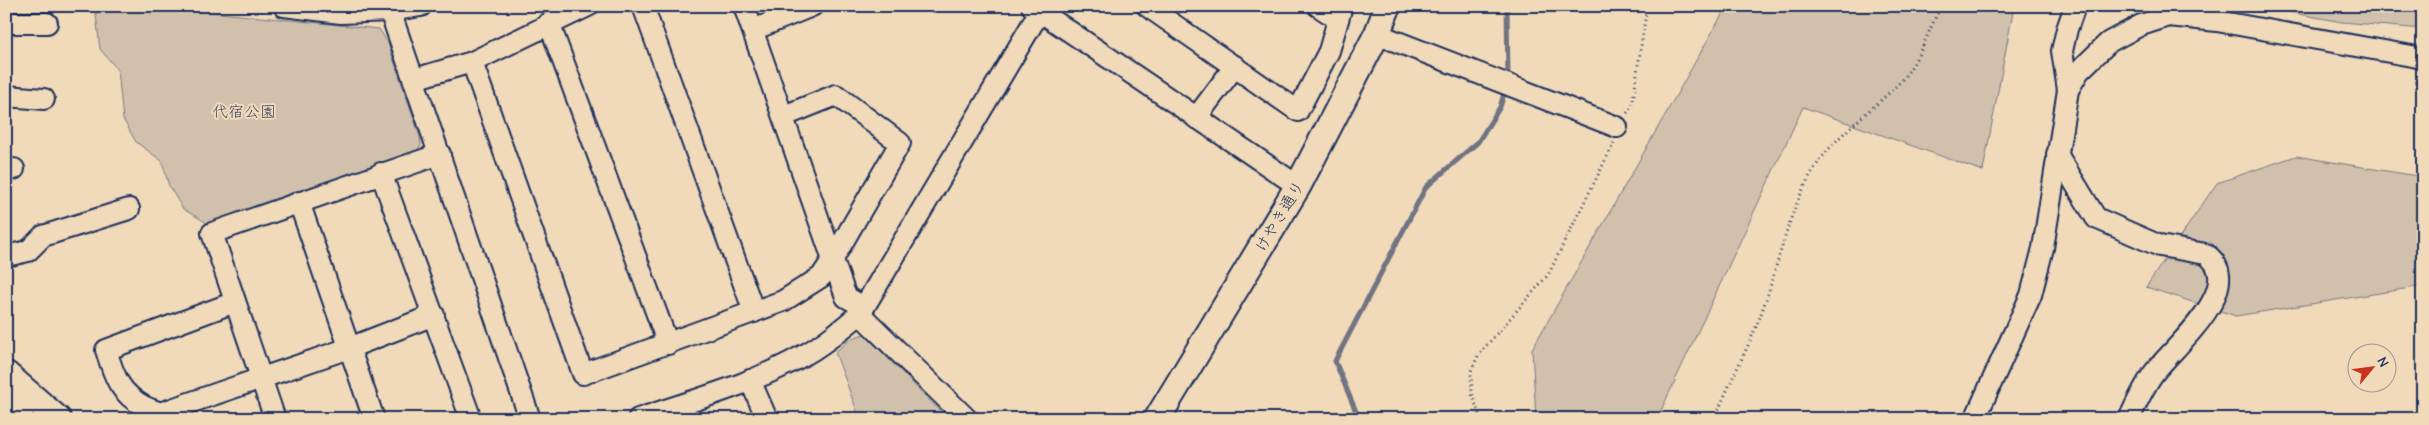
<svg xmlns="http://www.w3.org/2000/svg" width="2429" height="425" font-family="'Comic Neue','Klee One',sans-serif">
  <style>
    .green { fill: #d1c1ac; stroke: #767885 }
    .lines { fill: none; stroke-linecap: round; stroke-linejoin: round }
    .stream { stroke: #6f7382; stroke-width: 5 }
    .minor-casing { stroke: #1b2f5e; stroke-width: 24 }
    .tertiary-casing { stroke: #1b2f5e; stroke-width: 29 }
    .path { stroke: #1b2f5e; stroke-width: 3; stroke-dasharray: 1 4; stroke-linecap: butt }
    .minor { stroke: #f0dab9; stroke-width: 20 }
    .tertiary { stroke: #f0dab9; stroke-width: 25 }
    .labels { text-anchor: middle; stroke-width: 4; stroke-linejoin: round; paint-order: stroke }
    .park-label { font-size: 16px; fill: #36456a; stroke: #f0dab9 }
    .street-label { font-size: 16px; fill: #1b2f5e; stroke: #f0dab9 }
  </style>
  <rect width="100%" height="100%" fill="#f0dab9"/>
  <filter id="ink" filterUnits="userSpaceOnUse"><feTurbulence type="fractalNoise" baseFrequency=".02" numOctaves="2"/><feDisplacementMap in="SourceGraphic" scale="10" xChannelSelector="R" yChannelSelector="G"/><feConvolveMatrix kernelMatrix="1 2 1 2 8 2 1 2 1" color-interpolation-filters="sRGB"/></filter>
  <g filter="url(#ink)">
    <g class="green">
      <path d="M95,6H150L379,29L388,43L420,137L421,145L417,151L209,224L183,209L169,186L162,161L136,142L123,119L118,70L100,49Z"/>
      <path d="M1727,6H2014L1983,171L1803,107L1657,419H1536L1532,349Z"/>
      <path d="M2255,6H2423V29L2342,22Z"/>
      <path d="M2296,156L2423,177V286L2236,316L2146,287L2217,183Z"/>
      <path d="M864,334L948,419H860L835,352L852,338Z"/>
    </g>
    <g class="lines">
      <g class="stream">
        <path d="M1507,6L1508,79"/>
        <path d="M1359,419L1335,361L1426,187L1478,142L1500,107L1506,87"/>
      </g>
      <g class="minor-casing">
        <g id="minor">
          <path d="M284,6L341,13L390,11L421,6"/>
          <path d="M643,6L754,312"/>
          <path d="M744,6L846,297L864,307"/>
          <path d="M1032,6L1298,186"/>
          <path d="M1147,6L1298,111L1329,51L1342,6"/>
          <path d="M1318,6L1338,19"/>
          <path d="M390,11L530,419"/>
          <path d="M6,23H47"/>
          <path d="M549,23L668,344"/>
          <path d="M753,30L812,6"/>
          <path d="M1377,34L1617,127"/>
          <path d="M472,62L583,374L783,301L821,277L833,259L900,143L836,95L784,116"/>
          <path d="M414,79L472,62L588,6"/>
          <path d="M2068,90L2062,51L2067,29L2075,6"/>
          <path d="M6,96L44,99"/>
          <path d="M1196,118L1235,66"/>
          <path d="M2057,154L2096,218L2160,246L2206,254C2250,286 2171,349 2153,374C2143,388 2136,404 2129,419"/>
          <path d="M6,170L14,169"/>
          <path d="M381,173L471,419"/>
          <path d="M299,202L374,419"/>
          <path d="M6,256L28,251L43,236L129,209"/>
          <path d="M860,314L967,419"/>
          <path d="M750,380L767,419"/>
          <path d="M163,412L349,348L434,315"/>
          <path d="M170,419C162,412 154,411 145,407C119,393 114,376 106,350L235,302"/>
          <path d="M275,419L212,233L440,154"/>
          <path d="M638,419C694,400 753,384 804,355C825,344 842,328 860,314L1043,6"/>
          <path d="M1975,419L2031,295L2043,248L2068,90L2079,71L2109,42L2141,25L2169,16L2217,21L2423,58"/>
        </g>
      </g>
      <g class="tertiary-casing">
        <g id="tertiary">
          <path d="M6,374L58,419"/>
          <path d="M6,406L21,419"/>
          <path d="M1157,419L1298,186L1377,34L1388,6"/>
        </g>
      </g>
      <g class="path">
        <path d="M1627,113L1632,107L1647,6"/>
        <path d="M1481,419L1472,394L1471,371L1479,354L1548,275L1614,143"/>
        <path d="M1715,419C1729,382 1749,348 1762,311C1779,264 1788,211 1814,169C1835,135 1872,111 1899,83C1919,62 1928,31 1941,6"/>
      </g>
      <use href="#minor" class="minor"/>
      <use href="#tertiary" class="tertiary"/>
    </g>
  </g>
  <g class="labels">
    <g class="park-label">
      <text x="244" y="117">代宿公園</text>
    </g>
    <g class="street-label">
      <text transform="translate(1279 216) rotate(-59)" y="6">けやき通り</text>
    </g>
  </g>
  <rect width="2429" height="425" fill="none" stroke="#f0dab9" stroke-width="25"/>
  <rect x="12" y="12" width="2404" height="400" fill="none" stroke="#1b2f5e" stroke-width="2" filter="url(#ink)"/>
  <g transform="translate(2372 368) rotate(61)"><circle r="24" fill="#f0dab9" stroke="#9b9695"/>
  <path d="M0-4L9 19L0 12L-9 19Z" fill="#c8321e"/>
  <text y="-8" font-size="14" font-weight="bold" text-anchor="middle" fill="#1b2f5e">N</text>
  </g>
</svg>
